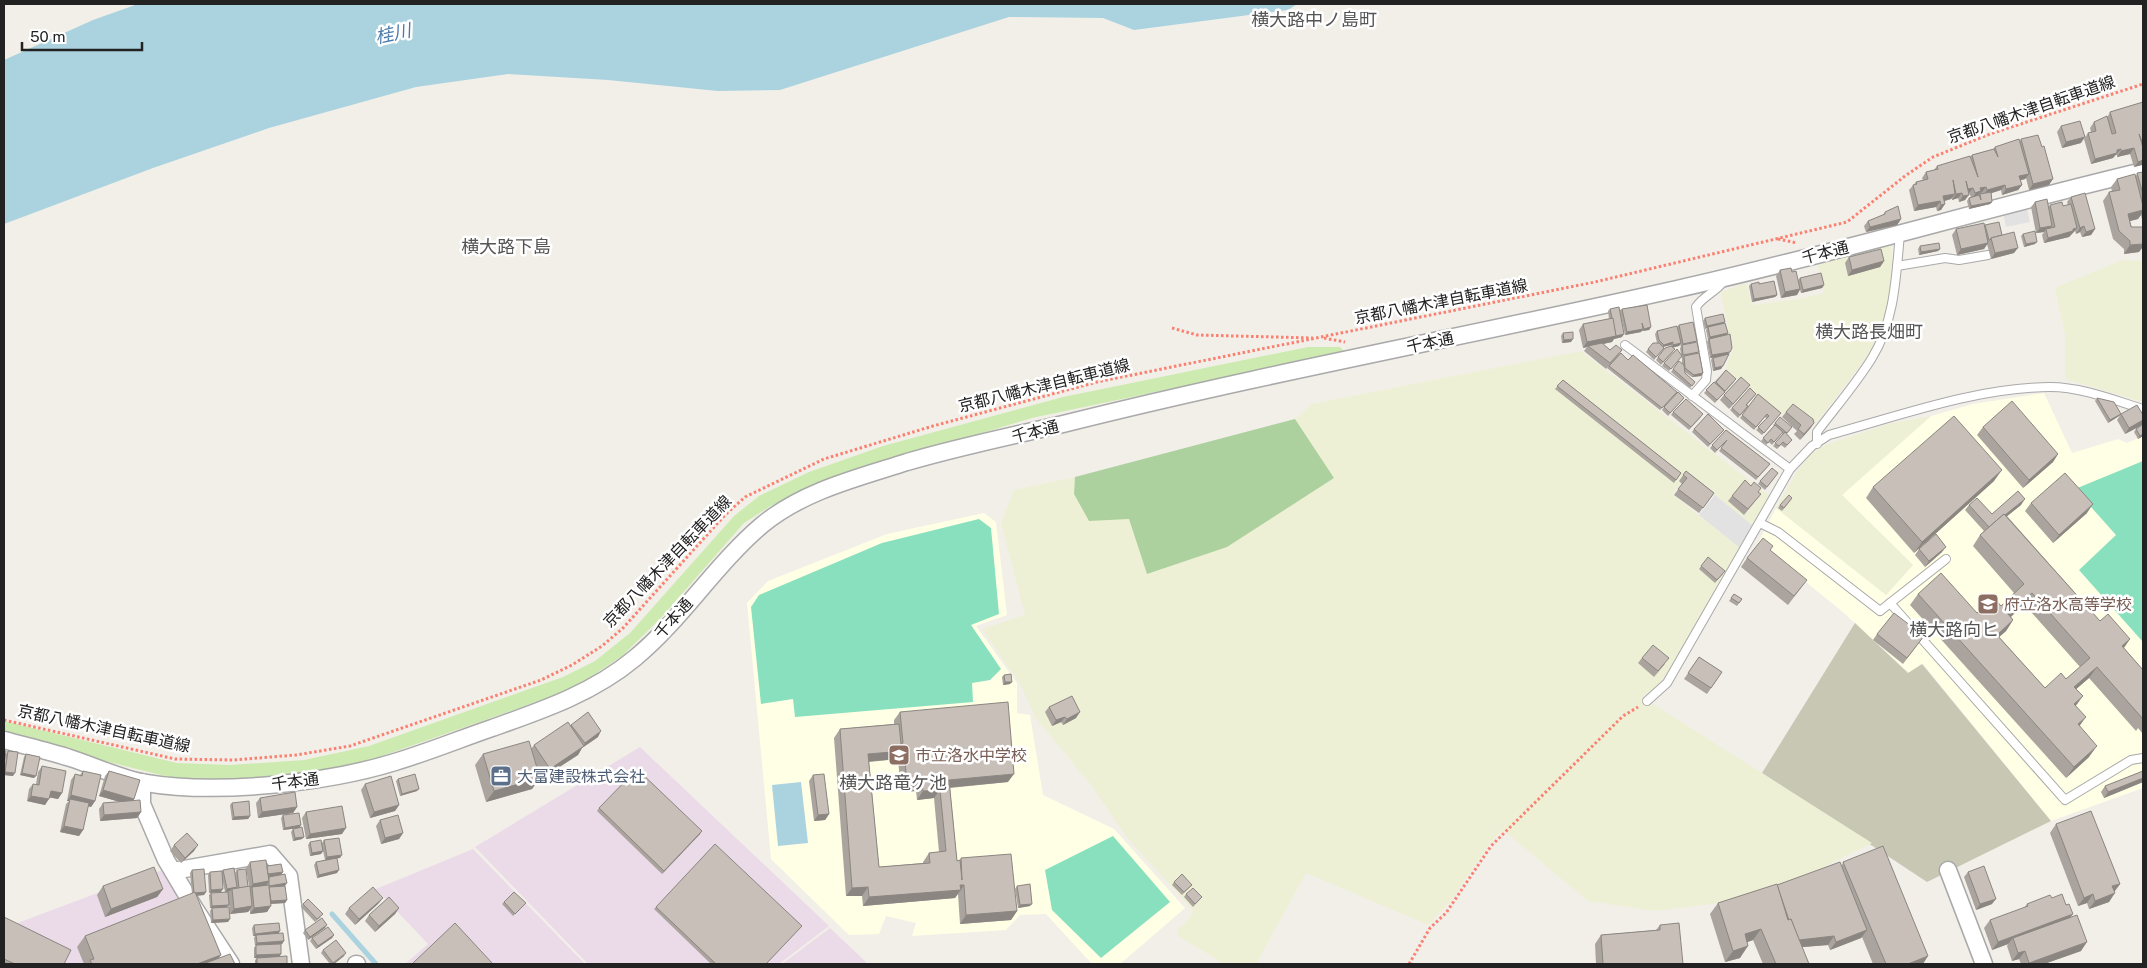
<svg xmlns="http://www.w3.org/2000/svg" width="2147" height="968" font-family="'Public Sans','Noto Sans JP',sans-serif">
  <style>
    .industrial { fill: #ebdbe8 }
    .education { fill: #ffffe5 }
    .construction { fill: #c7c7b4 }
    .farmland { fill: #eef0d5 }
    .grass { fill: #cdebb0 }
    .forest { fill: #add19e }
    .pitch { fill: #88e0be }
    .parking { fill: #e2e2e2 }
    .water { fill: #aad3df }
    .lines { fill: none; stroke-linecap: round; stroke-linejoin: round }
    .stream { stroke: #aad3df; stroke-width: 5 }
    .service-casing { stroke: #a9a9a9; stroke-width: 10 }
    .minor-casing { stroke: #a9a9a9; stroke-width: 19 }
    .path { stroke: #fa8072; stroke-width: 3; stroke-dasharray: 2.5 2.5; stroke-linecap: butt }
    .service { stroke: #fff; stroke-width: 8 }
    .minor { stroke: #fff; stroke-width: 16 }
    .wall { fill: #aba49e; fill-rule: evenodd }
    .shaded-wall { fill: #8b8681 }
    .building { fill: #c7bfb8; stroke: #8b8681; fill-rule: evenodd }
    .labels { text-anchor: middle; stroke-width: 5; stroke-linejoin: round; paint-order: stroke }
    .street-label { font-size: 16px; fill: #222; stroke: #fff }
    .education-label { font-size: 16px; fill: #785e54; stroke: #fff; text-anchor: start }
    .service-label { font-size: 16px; fill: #4e5e75; stroke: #fff; text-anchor: start }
    .neighbourhood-label { font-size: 18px; fill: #555; stroke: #fff }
    .water-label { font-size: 18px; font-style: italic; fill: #4a7aab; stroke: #fff }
  </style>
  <rect width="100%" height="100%" fill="#f2efe9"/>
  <g class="industrial">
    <path d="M640,747L829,926L779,964H588L475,847Z"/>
    <path d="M473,849L585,964H405L428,944L376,889Z"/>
    <path d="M168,869L219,964H4V925L15,924L148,874Z"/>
    <path d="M830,928L868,964H782Z"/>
  </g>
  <g class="education">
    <path d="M2044,393L2072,453L2118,439L2127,443L2143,436V788L2051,821L1923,664L1909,673L1844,613L1758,543L1776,508L1886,595L1913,565L1842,495L1931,416L1973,404Z"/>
    <path d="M984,513L996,522L1007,615L976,626L1017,683V713L1030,715L1043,795L1114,829L1185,908L1120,964H1092L1046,914L1020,915L1006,930L912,936L916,923L886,916L879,934L849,935L771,859L747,603L768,581L887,534Z"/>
  </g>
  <path class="construction" d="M1855,623L1908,673L1922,664L2051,821L1927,882L1762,773Z"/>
  <g class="farmland">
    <path d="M1890,242L1893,263L1890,292L1883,324L1870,353L1814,426L1790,407L1782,416L1725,370L1732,350L1721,292L1746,283L1752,305L1799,299L1824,293L1817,261Z"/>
    <path d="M2122,260L2143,261V402L2065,379V334L2055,288Z"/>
    <path d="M1581,351L1771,497L1753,526L1689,474L1672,494L1740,548L1667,675L1657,687L1642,697L1872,843L1809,874L1721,903L1655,911L1588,901L1503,830L1489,844L1451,901L1428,925L1306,873L1256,964H1224L1178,936V929L1189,919L1193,910L1127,838L1091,785L1035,717L1020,684L982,629L1025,615L1001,523L1014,490L1075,477L1074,494L1129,519L1147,574L1333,478L1295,419L1312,404Z"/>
    <path d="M1931,416L1842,495L1913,565L1886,595L1776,508L1799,468L1813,452L1825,445L1888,424Z"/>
  </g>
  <path class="grass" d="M1308,347H1340L1345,352L1032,418L816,483L769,507L744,523L660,619L622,656L571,690L368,761L307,775L193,783L4,736V721L177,763L230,765L304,760L369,746L563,677L595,661L630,633L734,516L759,496L809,472L883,446L1063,397Z"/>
  <path class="forest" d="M1295,419L1334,478L1227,547L1147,574L1129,519L1089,521L1074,494L1075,477Z"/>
  <g class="pitch">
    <path d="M2143,461V642L2079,570L2116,535L2075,489Z"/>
    <path d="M979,519L991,528L999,614L971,625L1001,669L990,680L972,683L973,702L795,717L793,699L761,704L751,607L759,595L882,543Z"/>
    <path d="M1113,836L1170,902L1101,958L1052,910L1045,870Z"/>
  </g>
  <g class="parking">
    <path d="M2027,208L2030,222L2006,227L2003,213Z"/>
    <path d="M1715,495L1753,526L1740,548L1699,515Z"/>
  </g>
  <g class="water">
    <path d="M138,4H1297L1288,10L1134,30L1103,18L1009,17L780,90L718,91L608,80L508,74L416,87L269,128L153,168L4,224V60L93,20Z"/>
    <path d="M801,782L808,843L778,846L772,785Z"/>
  </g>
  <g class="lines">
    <path class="stream" d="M332,914L376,964"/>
    <g class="service-casing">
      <g id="service">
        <path d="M1897,266L1945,258L1959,260L1988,255"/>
        <path d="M1625,345L1790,469"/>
        <path d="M1692,396L1706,380L1707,371L1696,307C1703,296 1716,292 1724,281"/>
        <path d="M1817,444V432C1835,408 1856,384 1872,358C1895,321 1896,275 1900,234"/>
        <path d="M1760,523L1778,532L1880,611L1946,559"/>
        <path d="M1890,603L2065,800L2131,760L2143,758"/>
        <path d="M1647,701L1667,683L1790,469L1812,446L1829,435C1902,415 1975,388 2050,387C2081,387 2114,400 2143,409"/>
      </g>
    </g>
    <g class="minor-casing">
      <g id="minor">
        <path d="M4,740C26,746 48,751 70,758C95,766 121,779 146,783C217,795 327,783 395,762C428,752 460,739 492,728C543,710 593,693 635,658C682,619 715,565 762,525C803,491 857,478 907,462C958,447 1011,436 1063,424C1266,373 1473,335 1677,289C1834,254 1987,208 2143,171"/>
        <path d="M142,782V804L166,860L195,909L231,964"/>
        <path d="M1948,870L1984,964"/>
        <path d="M173,871L270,854L289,876L301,964"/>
        <path d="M356,964H357"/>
      </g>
    </g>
    <g class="path">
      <path d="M1778,239L1797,243"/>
      <path d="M1172,328L1197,335L1313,338"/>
      <path d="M1324,338L1345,342"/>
      <path d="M4,720L175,759L233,760L296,755L350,746L541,680L572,665L602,646L623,628L725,515L745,497L824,459L933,426L1097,382L1595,282L1847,222L1905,176L1933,157L1990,134L2143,84"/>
      <path d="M1409,964L1430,928L1446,913L1491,846L1623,716L1638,707"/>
    </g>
    <use href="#service" class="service"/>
    <use href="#minor" class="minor"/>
  </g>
  <g class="wall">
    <path d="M2143,102V164L2142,165L2134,167L2130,154L2117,157V155H2115L2113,158L2091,164L2084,139L2088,133L2091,132L2090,128L2094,122L2108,116L2110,112Z"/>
    <path d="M2061,126L2081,143L2062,148L2057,132Z"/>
    <path d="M2021,139L2049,185L2029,190L2026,178L2025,179L2020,180L2022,185L2018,190L2002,195L2001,190L1991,193L1992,202L1990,204L1969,209L1967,201L1969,198L1971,197L1969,193H1968L1965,200L1959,202L1958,198L1952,200V198L1951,199L1945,201L1941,210L1937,211L1936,207L1914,211L1909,190L1916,182L1923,180L1922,178L1926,172L1934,170L1937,166L1971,156L1972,155L1993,149L1995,147L2020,141Z"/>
    <path d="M2143,172V225L2141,215L2138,219L2130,221L2139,252L2124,254V249L2113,239L2103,201L2109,192H2112L2111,187L2117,179L2136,176L2137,173Z"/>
    <path d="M2071,197L2095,229L2091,235L2082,237L2080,232L2076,234L2075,231L2069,237L2044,243L2042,235L2044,232L2036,233L2031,207L2035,202L2049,207L2050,205L2063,206L2068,205L2067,202Z"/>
    <path d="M1885,212L1901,219L1897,225L1866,232L1864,226L1868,221L1883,215Z"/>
    <path d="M1985,225L2002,235L2014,253L1991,259L1987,244L1984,249L1957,255L1952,235L1956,229L1984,226Z"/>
    <path d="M2023,234L2035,244L2024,247L2021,236Z"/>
    <path d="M1920,246L1940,249L1938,251L1919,255L1918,249Z"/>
    <path d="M1849,257L1884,261L1880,267L1848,276L1845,263Z"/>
    <path d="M1780,270L1792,272L1798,280L1800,278L1824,285L1822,288L1801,293L1800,290L1797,295L1781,298L1776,276Z"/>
    <path d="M1751,284H1759L1777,295L1775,297L1752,302L1749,286Z"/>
    <path d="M1610,309L1622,337L1614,339L1612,342L1603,344L1610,350H1622L1618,356L1628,360L1675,395L1660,410L1607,368L1608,366L1606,369L1584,351L1587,347L1583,348L1579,330L1583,324L1609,319L1608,311Z"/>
    <path d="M1622,309L1651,327L1649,330L1642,331V330L1641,332L1625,335L1620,312Z"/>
    <path d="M1705,318L1724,323L1728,333L1726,335L1728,354L1721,369L1713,371L1711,360L1712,358H1710L1707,342L1708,340L1706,330L1707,328L1705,329L1703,321Z"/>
    <path d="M1679,325L1696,343L1703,373L1701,376L1692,377L1685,372V373L1695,382L1690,388L1671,372L1673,369L1682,364V357L1681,358V357L1669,371L1662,366L1664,363L1681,355L1680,348L1681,347L1680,344L1679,346L1673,347V352L1661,365L1656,360L1658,357L1671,346V345L1663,347L1664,348L1654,360L1646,352L1648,349L1657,343L1655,334L1657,331L1677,327Z"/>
    <path d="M1563,333L1571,342L1562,343L1561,336Z"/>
    <path d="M1726,370L1734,382L1715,403L1704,393Z"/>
    <path d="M1563,380L1681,473L1674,483L1555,389Z"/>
    <path d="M1750,385L1729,409L1720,400L1724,395Z"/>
    <path d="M1756,394L1747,405L1748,406L1746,409L1738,418L1730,410L1732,408Z"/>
    <path d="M1758,394L1781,413L1762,435L1756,430L1767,419L1765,417L1754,430L1740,418Z"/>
    <path d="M1684,398L1668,416L1662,410L1664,407Z"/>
    <path d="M2097,398L2121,414L2119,416L2108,423L2095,401Z"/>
    <path d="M1673,412L1701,417L1689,430L1671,415Z"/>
    <path d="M1786,412L1814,423L1800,440L1794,434L1797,431L1782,417Z"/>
    <path d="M2121,414L2143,415V422L2142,425L2125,434L2117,420Z"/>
    <path d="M1775,423L1790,430L1786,434L1792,440L1785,448L1781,445L1777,449L1773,446L1783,434L1782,433L1772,445L1769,442L1766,445L1761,441L1774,426L1773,425Z"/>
    <path d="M2143,424V436L2138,439L2134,432L2136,429Z"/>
    <path d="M1983,427L2058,454L2053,462L2023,488L1977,435Z"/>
    <path d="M1694,429L1724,430L1708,447L1692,432Z"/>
    <path d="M1726,430L1770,464L1756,480L1719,451L1725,442L1715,453L1710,448Z"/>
    <path d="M1686,471L1714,493L1699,513L1674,495L1682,484L1679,481Z"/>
    <path d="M1778,473L1765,490L1758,484L1760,481Z"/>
    <path d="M1994,481L1914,553L1866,498L1873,487Z"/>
    <path d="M1758,492L1761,494L1744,515L1728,501L1732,496Z"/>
    <path d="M1792,498L1782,511L1778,508L1780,505Z"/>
    <path d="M2031,503L2087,513L2053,543L2025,511Z"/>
    <path d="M1969,505L1992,514L2021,505L2007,516L2100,621L2130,639L2124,648L2143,670V734L2138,728L2136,731L2089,678L2076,689V706L2080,726L2089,757L2066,778L1910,605L1918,594L1977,613L2001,606L2014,593L1973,546L1980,535L1984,531L1965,510ZM2024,604L2080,667L2066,679L2045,688L1999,637L2006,631L2013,620L2011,617Z"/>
    <path d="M1919,549L1942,552L1925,567L1915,555Z"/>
    <path d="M1770,550L1801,588L1788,605L1741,567L1747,558Z"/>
    <path d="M1708,557L1723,574L1715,583L1699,569Z"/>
    <path d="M1734,594L1742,599L1737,606L1729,601Z"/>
    <path d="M1877,634L1924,636L1903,664L1873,640Z"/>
    <path d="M1699,657L1722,672L1707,694L1684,679Z"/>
    <path d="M1642,658L1665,664L1654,677L1638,663Z"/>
    <path d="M1004,675L1010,684L1003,685L1002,677Z"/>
    <path d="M1049,707L1076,718L1063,725L1061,722L1052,726L1045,712Z"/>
    <path d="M900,712L1008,782L950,788L957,861L960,860L961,858L1017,911L1011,920L960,924L958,894L955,898L863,906L862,896H846L834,738L840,729L894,724V720ZM898,759L901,792L916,791L917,800L934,798L939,852L929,853L923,862V863L879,867L869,762Z"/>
    <path d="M571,725L598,737L582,748L578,755L544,777L536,765L540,778L532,789L486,802L475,765L483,754L531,749L534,745L570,726Z"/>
    <path d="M8,751L13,776L4,775L6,754Z"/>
    <path d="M26,754L34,778L20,775L24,757Z"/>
    <path d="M42,766L62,793L58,799L49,797L45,805L27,801L29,789L33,784H36L38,772Z"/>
    <path d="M83,771L95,801L91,807L88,806L83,830L79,836L60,832L66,804L69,801H67L71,780L75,774L80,775Z"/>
    <path d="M109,771L134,799L133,801L141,812L137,818L100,821L99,809L103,803L121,802L99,796L105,776Z"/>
    <path d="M2143,771V782L2104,798L2101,792L2105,786Z"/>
    <path d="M813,775L829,814L825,820L814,821L809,781Z"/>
    <path d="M398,779L417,791L400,796L396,781Z"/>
    <path d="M365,784L399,805L395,811L370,818L361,790Z"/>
    <path d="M260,798L297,807L293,813L258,818L256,803Z"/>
    <path d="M232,803L250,816L248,819L232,820L230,805Z"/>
    <path d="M599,808L700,834L662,874L597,811Z"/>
    <path d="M306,812L342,834L306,839L302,818Z"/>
    <path d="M283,815L301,825L299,828L283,830L281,818Z"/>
    <path d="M380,820L403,833L399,839L381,844L376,826Z"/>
    <path d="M2056,824L2120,884L2114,892L2109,902L2089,909L2087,903L2078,906L2050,833Z"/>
    <path d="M293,829L304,837L302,839L293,841L291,832Z"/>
    <path d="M324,840L340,858H337V873L317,878L314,865L316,862L325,860L323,851L321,854L310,856L308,845L310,842L322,843Z"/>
    <path d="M174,845L194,851L181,863L170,851Z"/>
    <path d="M250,862L267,866L283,872L281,875L285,886L287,900L285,903L271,904L267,912L250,914V910L248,912L230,914L228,894L229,905L227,907L228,922L211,923L210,911L212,908H210L209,895L211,893L225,892L222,878L209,893L208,875L210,872H222L223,870L236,882L235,873L237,870L248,887L249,886L246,868Z"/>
    <path d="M1843,862L1923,964H1873L1862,937L1861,938L1830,950L1828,945L1802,947L1809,964H1763L1753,940L1747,942L1740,958L1725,962L1710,914L1718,903L1842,865Z"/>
    <path d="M192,870L206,892L204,895L196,896L221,955L218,958L235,964H84L77,947L85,936L192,894L190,873Z"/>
    <path d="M1968,872L1992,904L1976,910L1964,877Z"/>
    <path d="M1174,882L1192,885L1182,895L1172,885Z"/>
    <path d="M103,886L163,889L157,897L105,917L97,895Z"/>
    <path d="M1017,886L1030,906L1018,908L1015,889Z"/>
    <path d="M1186,894L1202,897L1193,907L1184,897Z"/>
    <path d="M2052,898L2070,917L2081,951L2044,964H2021L2019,959L2012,961L2007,946L2008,944L1992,950L1984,928L1990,920L2024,908L2027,904Z"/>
    <path d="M504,902L526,903L513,916L502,904Z"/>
    <path d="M379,903L355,925L345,914L349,908Z"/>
    <path d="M303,904L321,917L315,922L301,907Z"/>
    <path d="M656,907L802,926L766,964H711L654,909Z"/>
    <path d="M399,908L395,914L375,932L365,921L369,915Z"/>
    <path d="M4,917L64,964H4Z"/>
    <path d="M254,925L278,933L284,941L282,944L260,945L281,954L279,957L287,964H255V960L257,958H254V948L256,945H255L254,938L255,936H253L252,928Z"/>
    <path d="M1660,925L1683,964H1596L1595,944L1601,935L1656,930Z"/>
    <path d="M325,928L308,940L303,933L305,930Z"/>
    <path d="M334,935L332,938L316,949L310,941L312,938Z"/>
    <path d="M323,950L344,956L334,964H330L321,953Z"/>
  </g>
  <g class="shaded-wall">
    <path d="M2085,137L2081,143L2062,148L2066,142Z"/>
    <path d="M2134,148L2130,154L2117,157L2121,151Z"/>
    <path d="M2121,149L2113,158L2091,164L2095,159Z"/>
    <path d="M2143,160V164L2142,165L2134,167L2138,162Z"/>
    <path d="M2029,174L2025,179L2015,182L2019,176Z"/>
    <path d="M2053,179L2049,185L2029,190L2033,184Z"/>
    <path d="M2005,185L2001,190L1983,196L1987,190Z"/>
    <path d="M2022,185L2018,190L2002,195L2006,189Z"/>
    <path d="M1986,187L1982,192L1980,193L1977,197L1971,199L1980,188Z"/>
    <path d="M1973,188L1969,193L1964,195L1968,189Z"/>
    <path d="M1962,193L1958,198L1952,200L1956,194Z"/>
    <path d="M1955,194L1951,199L1940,202L1936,207L1914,211L1918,205L1943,196Z"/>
    <path d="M1969,195L1965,200L1959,202L1963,196Z"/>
    <path d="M1992,202L1990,204L1969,209L1971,206Z"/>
    <path d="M1945,204L1941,210L1937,211L1941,205Z"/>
    <path d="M2143,210V212L2138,219L2122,223L2128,214Z"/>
    <path d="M1901,219L1897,225L1866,232L1870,227Z"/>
    <path d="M2052,226L2048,231L2046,229L2044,232L2036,233L2040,228Z"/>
    <path d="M2084,226L2080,232L2076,234L2080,228Z"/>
    <path d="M2077,228L2069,237L2044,243L2048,238Z"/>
    <path d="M2095,229L2091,235L2082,237L2086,232Z"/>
    <path d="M2037,242L2035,244L2024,247L2026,244Z"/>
    <path d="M1988,243L1984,249L1957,255L1961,249Z"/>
    <path d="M2143,244V247L2139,252L2124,254L2130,245Z"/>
    <path d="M2018,248L2014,253L1991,259L1995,253Z"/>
    <path d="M1940,249L1938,251L1919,255L1921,252Z"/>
    <path d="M1884,261L1880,267L1848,276L1852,270Z"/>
    <path d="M1824,285L1822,288L1801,293L1803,290Z"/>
    <path d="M1800,289L1797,295L1781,298L1785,292Z"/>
    <path d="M1777,295L1775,297L1752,302L1754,299Z"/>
    <path d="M1725,322L1723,325L1708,327L1705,329L1707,326Z"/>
    <path d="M1651,327L1649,330L1642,331L1644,329Z"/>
    <path d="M1643,329L1641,332L1625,335L1627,332Z"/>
    <path d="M1728,333L1726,336L1708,340L1710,337Z"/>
    <path d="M1624,334L1622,337L1614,339L1612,342L1589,347L1588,346L1587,347L1583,348L1587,342Z"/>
    <path d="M1573,339L1571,342L1562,343L1564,340Z"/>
    <path d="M1673,342L1671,345L1662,347L1664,345Z"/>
    <path d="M1681,343L1679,346L1671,348L1673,345Z"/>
    <path d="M1730,352L1728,355L1710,358L1712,355Z"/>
    <path d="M1723,366L1721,369L1713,371L1715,368Z"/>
    <path d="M1703,373L1701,376L1692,377L1694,375Z"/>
    <path d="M1750,385L1746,390L1729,409L1733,404Z"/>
    <path d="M2121,414L2119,416L2108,423L2110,420Z"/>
    <path d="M2143,420V422L2142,425L2125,434L2129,428Z"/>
    <path d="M1814,423L1810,429L1800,440L1804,434Z"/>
    <path d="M2143,434V436L2138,439L2140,436Z"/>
    <path d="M2058,454L2053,462L2023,488L2029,480Z"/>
    <path d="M2002,470L1994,481L1914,553L1922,542Z"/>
    <path d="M2025,499L2021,505L1986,533L1990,527Z"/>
    <path d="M2093,504L2087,513L2053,543L2059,535Z"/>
    <path d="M1946,547L1942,552L1925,567L1929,561Z"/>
    <path d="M2032,593L2024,604L2001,626L2008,614Z"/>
    <path d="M2013,620L2006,631L1989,646L1997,635Z"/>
    <path d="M2130,639L2122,650V646Z"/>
    <path d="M2097,667L2089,678L2066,698L2074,687Z"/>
    <path d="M1005,682H1012L1010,684L1003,685Z"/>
    <path d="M2083,696L2075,707L2074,704Z"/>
    <path d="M1080,712L1076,718L1063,725L1067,719Z"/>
    <path d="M1065,717L1061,722L1052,726L1056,720Z"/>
    <path d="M2086,717L2078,728V724Z"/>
    <path d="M601,731L598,737L582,748L578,755L544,777L550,769L583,747L585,743Z"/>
    <path d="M2097,746L2089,757L2066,778L2074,767Z"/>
    <path d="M904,751L898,759L863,762L868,754Z"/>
    <path d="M5,772L15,773L13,776L4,775Z"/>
    <path d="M22,773L36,776L34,778L20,775Z"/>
    <path d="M1014,774L1008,782L944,788L949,780Z"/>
    <path d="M540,778L532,789L486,802L494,791Z"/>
    <path d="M2143,778V782L2104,798L2108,792Z"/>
    <path d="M922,783L916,791L901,792L907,784Z"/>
    <path d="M419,789L417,791L400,796L402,794Z"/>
    <path d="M103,790L134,799L130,805L99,796Z"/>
    <path d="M940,790L934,798L917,800L923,791Z"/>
    <path d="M51,791L62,793L58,799L47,797Z"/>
    <path d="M71,795L95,801L91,807L70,801V799L69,801H67Z"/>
    <path d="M31,796L49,799L45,805L27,801Z"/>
    <path d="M399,805L395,811L370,818L374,812Z"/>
    <path d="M297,807L293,813L258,818L262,812Z"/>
    <path d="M141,812L137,818L100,821L104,815Z"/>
    <path d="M829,814L825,820L814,821L818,815Z"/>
    <path d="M250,816L248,819L232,820L234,817Z"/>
    <path d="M301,825L299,828L283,830L285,828Z"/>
    <path d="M64,826L83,830L79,836L60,832Z"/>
    <path d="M346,828L342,834L306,839L310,834Z"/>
    <path d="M702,831L700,834L662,874L664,871Z"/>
    <path d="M403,833L399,839L381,844L385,838Z"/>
    <path d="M304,837L302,839L293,841L295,838Z"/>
    <path d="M198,845L194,851L181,863L185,858Z"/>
    <path d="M323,851L321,854L310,856L312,853Z"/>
    <path d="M342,855L340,858L325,860L327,857Z"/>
    <path d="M339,870L337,873L317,878L319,875Z"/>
    <path d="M283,872L281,875L266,877L268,874Z"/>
    <path d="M269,881L265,887H252L249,889L253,884Z"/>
    <path d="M287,883L285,886L269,888V886Z"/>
    <path d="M2120,884L2114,892L2112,886Z"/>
    <path d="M964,885L955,898L863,906L869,897Z"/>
    <path d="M237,887L232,889L230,891L225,892L227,889Z"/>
    <path d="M868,887L862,896H846L852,888Z"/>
    <path d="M163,889L157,897L105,917L111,909Z"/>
    <path d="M223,889L221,892L209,893L211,890Z"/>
    <path d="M206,892L204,895L192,896L194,893Z"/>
    <path d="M2115,893L2109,902L2089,909L2095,901Z"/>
    <path d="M2093,894L2087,903L2078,906L2084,898Z"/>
    <path d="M383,898L379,903L355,925L359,919Z"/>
    <path d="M1996,899L1992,904L1976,910L1980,904Z"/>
    <path d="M287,900L285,903L268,904L270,901Z"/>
    <path d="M1032,904L1030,906L1018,908L1020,905Z"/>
    <path d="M229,905L227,907L210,908L212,906Z"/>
    <path d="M252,906L248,912L230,914L234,909Z"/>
    <path d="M271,906L267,912L250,914L254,908Z"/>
    <path d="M399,908L395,914L375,932L379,926Z"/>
    <path d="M1017,911L1011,920L960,924L966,915Z"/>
    <path d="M2073,914L2067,922L2013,938L2008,944L1992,950L1998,942Z"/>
    <path d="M230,919L228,922L211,923L213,920Z"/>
    <path d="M327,925L325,928L308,940L310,937Z"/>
    <path d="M1761,929L1753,940L1737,946L1745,934Z"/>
    <path d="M1867,930L1861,938L1830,950L1836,942Z"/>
    <path d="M280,931L278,934L256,935L255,936H253L255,934Z"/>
    <path d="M334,935L332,938L316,949L318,946Z"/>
    <path d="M1834,936L1828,945L1791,948L1797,940Z"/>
    <path d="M284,941L282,944L255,945L257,943Z"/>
    <path d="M2087,942L2081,951L2044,964H2029V963Z"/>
    <path d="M1748,946L1740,958L1725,962L1733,951Z"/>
    <path d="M2025,951L2019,959L2012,961L2018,953Z"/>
    <path d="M346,953L344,956L334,964H333Z"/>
    <path d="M281,954L279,957L254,958L256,955Z"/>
    <path d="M221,955L214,964H197Z"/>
    <path d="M1928,956L1923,964H1908Z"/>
  </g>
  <g class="building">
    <path d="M2143,102V144L2139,134L2143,148V160L2138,162L2134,148L2121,151V149L2117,150V153L2095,159L2088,133L2096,131L2094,122L2107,116L2112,134L2116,133L2110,112Z"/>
    <path d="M2080,121L2085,137L2066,142L2061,126Z"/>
    <path d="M2038,135L2042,147L2044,146L2053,179L2033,184L2021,139Z"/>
    <path d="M2019,139L2029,174L2019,176L2022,185L2006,189L2005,185L1987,190L1986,187L1980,188L1981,191L1975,193L1973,188L1968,189L1966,181L1969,195L1963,196L1962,193L1956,194L1953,180L1955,194L1943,196L1945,204L1941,205L1940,201L1918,205L1913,185L1917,184L1916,182L1928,179L1926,172L1938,169L1937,166L1970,156L1978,177L1972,155L1994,149L1998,157L1995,147Z"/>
    <path d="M2143,172V194L2137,173Z"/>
    <path d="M2135,174L2143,206V210L2128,214L2131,227H2143V244L2130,245V241L2119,231L2109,192L2120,190L2117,179Z"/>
    <path d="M1991,192L1992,202L1971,206L1969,198L1979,195L1981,200L1980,194Z"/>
    <path d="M2085,193L2095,229L2086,232L2084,226L2080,228L2071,197Z"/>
    <path d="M2047,199L2052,226L2040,228L2035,202Z"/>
    <path d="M2062,202L2063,206L2071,204L2077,228L2073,229V231L2048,238L2046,229L2055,227L2050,205Z"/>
    <path d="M1898,206L1901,219L1870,227L1868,221L1885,214V212Z"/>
    <path d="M1999,222L2002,235L1991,238L1990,240H1989L1985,225Z"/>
    <path d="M1984,223L1988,243L1961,249L1956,229Z"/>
    <path d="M2035,231L2037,242L2026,244L2023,234Z"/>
    <path d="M2014,232L2018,248L1995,253L1991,238Z"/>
    <path d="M1939,243L1940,249L1921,252L1920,246Z"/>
    <path d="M1881,249L1884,261L1852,270L1849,257Z"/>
    <path d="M1791,268L1792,272L1796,271L1800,289L1785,292L1780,270Z"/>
    <path d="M1821,273L1824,285L1803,290L1800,278Z"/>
    <path d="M1774,281L1777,295L1754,299L1751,284L1759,282V284Z"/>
    <path d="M1647,305L1651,327L1644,329L1642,323L1643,329L1627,332L1622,309Z"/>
    <path d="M1619,307L1624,334L1616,336L1610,309Z"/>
    <path d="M1723,314L1725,322L1707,326L1705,318Z"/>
    <path d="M1613,318L1616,336L1587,342L1583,324Z"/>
    <path d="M1693,322L1697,341L1683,344L1679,325Z"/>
    <path d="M1725,323L1728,333L1710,337L1708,327Z"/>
    <path d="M1677,326L1681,343L1673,345V342L1664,345L1659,340L1657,331Z"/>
    <path d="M1573,332V339L1564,340L1563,333Z"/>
    <path d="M1730,334L1732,348L1730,352L1712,355L1709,339Z"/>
    <path d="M1697,342L1699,352L1683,355L1682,345Z"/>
    <path d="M1602,343L1610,350L1616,345L1622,350L1610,363L1588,346Z"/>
    <path d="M1653,343H1659L1664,348L1656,357L1648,349Z"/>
    <path d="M1671,346L1675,349L1663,362L1658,357L1665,348Z"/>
    <path d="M1677,349L1682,356L1671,369L1664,363Z"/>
    <path d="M1621,353L1628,360L1633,355L1677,392L1662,408L1609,366Z"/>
    <path d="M1699,353L1703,373L1694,375L1685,368L1684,356Z"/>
    <path d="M1729,354L1723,366L1715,368L1713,358Z"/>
    <path d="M1679,361L1684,365L1685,373L1695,382L1692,386L1673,369Z"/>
    <path d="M1726,370L1736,379L1725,391L1716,382Z"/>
    <path d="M1741,377L1750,385L1733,404L1724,395Z"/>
    <path d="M1563,380L1681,473L1676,480L1557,386Z"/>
    <path d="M1714,382L1725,392L1717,400L1706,390Z"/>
    <path d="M1750,388L1756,394L1746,405L1748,406L1740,415L1732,408Z"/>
    <path d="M1678,392L1684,398L1670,413L1664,407Z"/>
    <path d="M1758,394L1781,413L1764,433L1758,427L1769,416L1767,414L1756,427L1742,415Z"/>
    <path d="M2097,398L2114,402L2121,414L2110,420Z"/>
    <path d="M1686,399L1703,414L1691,427L1673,412Z"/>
    <path d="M2012,401L2058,454L2029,480L1983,427Z"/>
    <path d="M1793,404L1813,419L1814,423L1804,434L1798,429L1801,425L1786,412Z"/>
    <path d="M2137,405L2143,415V420L2129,428L2121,414Z"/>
    <path d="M1708,414L1724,430L1710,444L1694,429Z"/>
    <path d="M1954,416L2002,470L1922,542L1873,487Z"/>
    <path d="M1780,417L1792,427L1787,433L1775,423Z"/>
    <path d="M2143,424V434L2140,436L2136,429Z"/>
    <path d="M1775,425L1783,432L1774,442L1771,439L1768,443L1763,438Z"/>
    <path d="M1726,430L1770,464L1758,477L1721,448L1727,440L1717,450L1712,445Z"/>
    <path d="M1785,432L1792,440L1787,445L1783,442L1779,446L1775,443Z"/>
    <path d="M1772,468L1778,473L1767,487L1760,481Z"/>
    <path d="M1686,471L1714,493L1703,508L1678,489L1687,478L1683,475Z"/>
    <path d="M2065,473L2093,504L2059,535L2031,503Z"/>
    <path d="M1745,480L1751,486L1754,482L1761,488L1758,492L1761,494L1748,509L1732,496Z"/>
    <path d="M2018,491L2025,499L2005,515L2004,514L1989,527L1969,505L1977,498L1992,514Z"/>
    <path d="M1789,495L1792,498L1784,508L1780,505Z"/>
    <path d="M2004,514L2100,621L2108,614L2130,639L2122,646L2143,670V719L2097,667L2074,687L2083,696L2074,704L2086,717L2078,724L2097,746L2074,767L1918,594L1941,573L1977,613L1994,598L2001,606L2024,584L1980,535ZM2032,593L2090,658L2066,679L2061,673L2045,688L1997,635L2013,620L2008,614Z"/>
    <path d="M1936,534L1946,547L1929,561L1919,549Z"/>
    <path d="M1763,538L1773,546L1770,550L1807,580L1794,596L1747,558Z"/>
    <path d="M1708,557L1725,571L1717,580L1701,566Z"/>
    <path d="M1734,594L1742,599L1739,603L1731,598Z"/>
    <path d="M1894,613L1924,636L1907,658L1877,634Z"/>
    <path d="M1653,645L1669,658L1658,671L1642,658Z"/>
    <path d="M1699,657L1722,672L1711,688L1688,673Z"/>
    <path d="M1011,674L1012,682H1005L1004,675Z"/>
    <path d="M1072,696L1080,712L1067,719L1065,717L1056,720L1049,707Z"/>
    <path d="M1008,702L1014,774L949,780L957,861L960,860L962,880L961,858L1011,854L1017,911L966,915L964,885H960L961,890L869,897L868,887L852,888L840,729L899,724L901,744L903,743L900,712ZM904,751L907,784L922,783L923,791L940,790L946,851L929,853L930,863L879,867L868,754Z"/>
    <path d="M588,712L601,731L585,743L571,725Z"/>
    <path d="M568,722L584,746L550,769L534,745Z"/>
    <path d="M529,741L540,778L494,791L483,754Z"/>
    <path d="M4,751H6L4,766Z"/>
    <path d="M8,751L18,752L15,773L5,772Z"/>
    <path d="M26,754L40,757L36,776L22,773Z"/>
    <path d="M42,766L66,771L62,793L51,791L49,799L31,796L33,784L39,785Z"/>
    <path d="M637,769L702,831L664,871L599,808Z"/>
    <path d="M83,771L101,775L95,801L71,795L75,774L82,776Z"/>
    <path d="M109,771L140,780L134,799L103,790Z"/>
    <path d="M2143,771V778L2108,792L2105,786Z"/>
    <path d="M415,774L419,789L402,794L398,779Z"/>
    <path d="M824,774L829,814L818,815L813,775Z"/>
    <path d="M391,776L399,805L374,812L365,784Z"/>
    <path d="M295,792L297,807L262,812L260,798Z"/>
    <path d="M70,799L89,803L83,830L64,826Z"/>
    <path d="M140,800L141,812L104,815L103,803Z"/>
    <path d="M249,801L250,816L234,817L232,803Z"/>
    <path d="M342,806L346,828L310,834L306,812Z"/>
    <path d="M2091,811L2120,884L2112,886L2115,893L2095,901L2093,894L2084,898L2056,824Z"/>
    <path d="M299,813L301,825L285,828L283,815Z"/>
    <path d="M398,815L403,833L385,838L380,820Z"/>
    <path d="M302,827L304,837L295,838L293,829Z"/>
    <path d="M187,833L198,845L185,858L174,845Z"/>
    <path d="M339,838L342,855L327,857L324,840Z"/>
    <path d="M321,840L323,851L312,853L310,842Z"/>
    <path d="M715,844L802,926L766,964H716L656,907Z"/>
    <path d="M1883,846L1928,956L1908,964H1886L1843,862Z"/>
    <path d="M337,858L339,870L319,875L316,862Z"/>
    <path d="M266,860L269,881L253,884L250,862Z"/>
    <path d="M1840,862L1867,930L1836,942L1834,936L1799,940L1791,919L1789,920L1777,885Z"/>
    <path d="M281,864L283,872L268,874L267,866Z"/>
    <path d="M1984,866L1996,899L1980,904L1968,872Z"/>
    <path d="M154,867L163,889L111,909L103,886Z"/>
    <path d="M234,868L237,887L227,889L223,870Z"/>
    <path d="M204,869L206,892L194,893L192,870Z"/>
    <path d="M246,869L248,887L239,888L237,870Z"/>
    <path d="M222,871L223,889L211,890L210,872Z"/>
    <path d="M285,874L287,883L269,886V877Z"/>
    <path d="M1182,874L1192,885L1184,892L1174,882Z"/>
    <path d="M1030,884L1032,904L1020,905L1017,886Z"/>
    <path d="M1777,884L1788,920L1791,919L1809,964H1776L1761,929L1745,934L1748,946L1733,951L1718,903Z"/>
    <path d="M269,885L271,906L254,908L252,887Z"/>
    <path d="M250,886L252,906L234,909L232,889Z"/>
    <path d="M285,886L287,900L271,901L269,887Z"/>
    <path d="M373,887L383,898L359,919L349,908Z"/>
    <path d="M1193,888L1202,897L1195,904L1186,894Z"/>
    <path d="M195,892L221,955L197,964H92L90,960L94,959L85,936Z"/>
    <path d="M228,892L229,905L212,906L211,893Z"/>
    <path d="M514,892L526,903L515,914L504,902Z"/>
    <path d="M2062,894L2066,905L2069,904L2073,914L1998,942L1990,920L2028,906L2027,904L2050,895L2052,898Z"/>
    <path d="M389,897L399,908L379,926L369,915Z"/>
    <path d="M308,899L323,914L317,919L303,904Z"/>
    <path d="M229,907L230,919L213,920L212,908Z"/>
    <path d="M2077,915L2087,942L2029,963L2025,951L2018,953L2013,938Z"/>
    <path d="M4,917L71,950L64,964H15L4,959Z"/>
    <path d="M322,918L327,925L310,937L305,930Z"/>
    <path d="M279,923L280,931L255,934L254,925Z"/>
    <path d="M455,923L493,964H412Z"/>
    <path d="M1679,923L1683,964H1603L1601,935L1660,930V925Z"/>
    <path d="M328,927L334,935L318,946L312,938Z"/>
    <path d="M283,933L284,941L257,943L256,935Z"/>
    <path d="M336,940L346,953L333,963L323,950Z"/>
    <path d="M281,944V954L256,955V945Z"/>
    <path d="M230,954L235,964H203Z"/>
    <path d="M287,956V964H257V958Z"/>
  </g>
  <defs>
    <g id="school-square" transform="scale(1.125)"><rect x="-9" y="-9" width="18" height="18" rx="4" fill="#8d6e63" stroke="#fff"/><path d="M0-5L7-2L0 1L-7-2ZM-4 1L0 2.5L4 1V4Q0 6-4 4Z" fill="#fff"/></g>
    <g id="office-square" transform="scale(1.125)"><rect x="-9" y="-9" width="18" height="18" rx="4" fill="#5c6f8a" stroke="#fff"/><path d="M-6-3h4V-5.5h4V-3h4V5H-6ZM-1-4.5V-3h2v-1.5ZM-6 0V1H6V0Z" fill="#fff"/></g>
  </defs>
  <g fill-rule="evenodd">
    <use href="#school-square" x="1988" y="604"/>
    <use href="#school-square" x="899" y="755"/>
    <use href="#office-square" x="501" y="776"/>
  </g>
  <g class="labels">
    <g class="street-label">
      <text transform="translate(2031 109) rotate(-19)" y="6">京都八幡木津自転車道線</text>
      <text transform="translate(1825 252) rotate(-14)" y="6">千本通</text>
      <text transform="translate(1441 301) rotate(-11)" y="6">京都八幡木津自転車道線</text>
      <text transform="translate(1430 342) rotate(-12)" y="6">千本通</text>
      <text transform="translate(1044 385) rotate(-14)" y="6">京都八幡木津自転車道線</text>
      <text transform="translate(1035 431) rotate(-14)" y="6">千本通</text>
      <text transform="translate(667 561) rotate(-46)" y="6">京都八幡木津自転車道線</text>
      <text transform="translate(673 618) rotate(-48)" y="6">千本通</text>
      <text transform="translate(104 728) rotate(12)" y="6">京都八幡木津自転車道線</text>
      <text transform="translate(295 781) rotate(-7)" y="6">千本通</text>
    </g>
    <g class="education-label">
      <text x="2004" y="610">府立洛水高等学校</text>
      <text x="915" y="761">市立洛水中学校</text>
    </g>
    <g class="service-label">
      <text x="517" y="782">大富建設株式会社</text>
    </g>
    <g class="neighbourhood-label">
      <text x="1314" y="26">横大路中ノ島町</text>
      <text x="506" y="253">横大路下島</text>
      <text x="1869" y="338">横大路長畑町</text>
      <text x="1954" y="636">横大路向ヒ</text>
      <text x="893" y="789">横大路竜ケ池</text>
    </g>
    <g class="water-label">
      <text transform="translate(393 34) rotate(-12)" y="6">桂川</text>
    </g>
  </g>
  <rect width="2147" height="968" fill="none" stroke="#222222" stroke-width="10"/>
  <path d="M22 42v8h120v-8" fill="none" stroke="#222222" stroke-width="2.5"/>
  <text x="30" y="42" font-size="15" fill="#222222" stroke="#ffffff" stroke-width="4" paint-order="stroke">50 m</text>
</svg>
